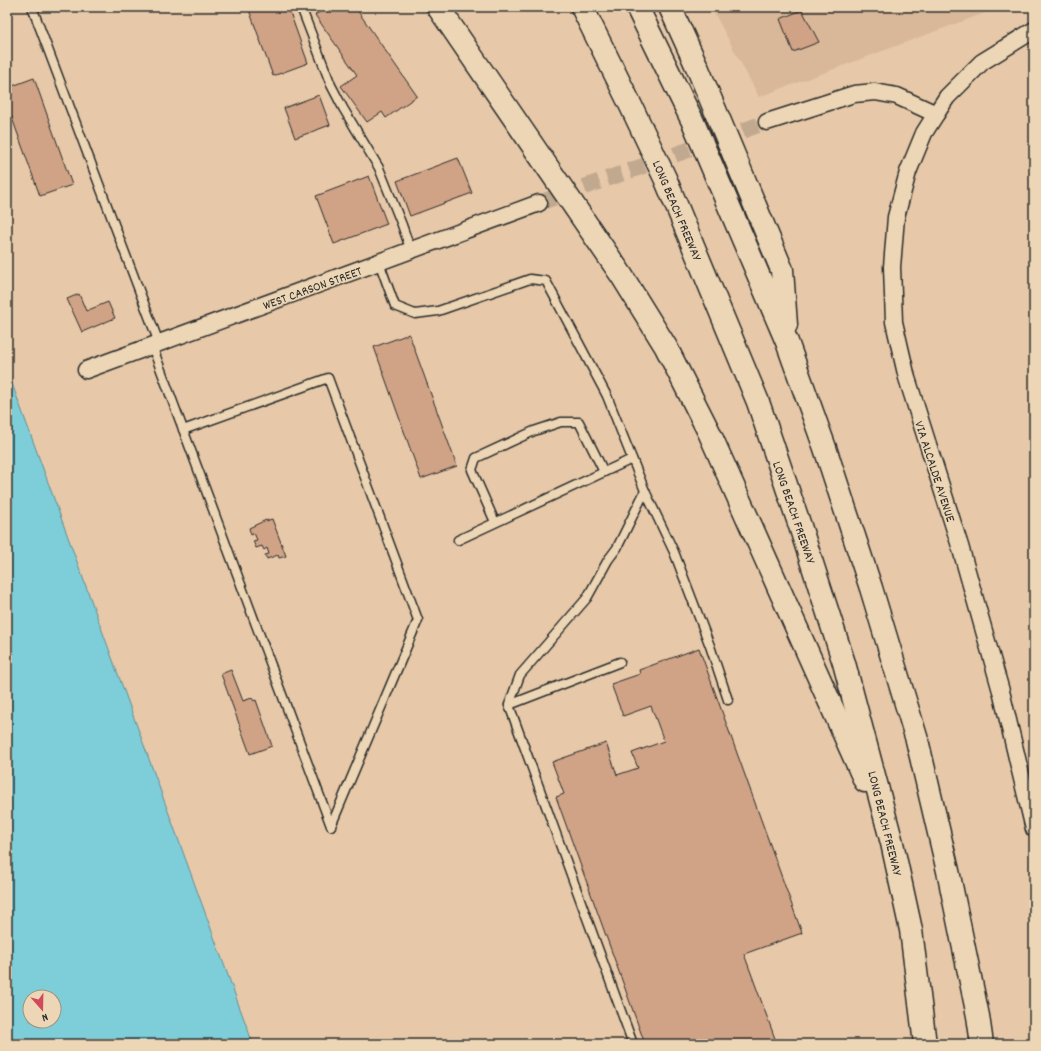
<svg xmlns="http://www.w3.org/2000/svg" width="1041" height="1051" font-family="Dekko,sans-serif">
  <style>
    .built { fill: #d9b899 }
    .water { fill: #7eceda; stroke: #5d8d94; fill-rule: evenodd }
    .building { fill: #d0a386; stroke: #2b2b2b }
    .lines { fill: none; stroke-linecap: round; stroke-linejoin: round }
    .minor-tunnel { stroke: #c1a990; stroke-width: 16; stroke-dasharray: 16 8; stroke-linecap: butt }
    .service-casing { stroke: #2b2b2b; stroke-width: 11 }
    .minor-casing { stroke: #2b2b2b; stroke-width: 19 }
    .motorway-casing { stroke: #2b2b2b; stroke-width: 25 }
    .service { stroke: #ecd6b5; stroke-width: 8 }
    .minor { stroke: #ecd6b5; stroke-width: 16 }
    .motorway { stroke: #ecd6b5; stroke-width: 22 }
    .labels { text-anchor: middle; stroke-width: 3; stroke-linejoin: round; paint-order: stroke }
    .street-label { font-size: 13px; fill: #2b2b2b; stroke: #ecd6b5 }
  </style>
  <rect width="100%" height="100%" fill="#e7c9a9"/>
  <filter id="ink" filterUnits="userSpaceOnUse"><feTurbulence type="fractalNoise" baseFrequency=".025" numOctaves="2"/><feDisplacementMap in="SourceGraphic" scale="8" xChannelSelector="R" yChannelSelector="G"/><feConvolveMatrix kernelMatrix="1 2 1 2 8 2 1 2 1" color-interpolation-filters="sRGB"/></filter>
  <g filter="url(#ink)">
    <path class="built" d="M711,7H1001L759,97Z"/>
    <path class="water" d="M7,370L253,1044H7ZM30,997H54V1021H30Z"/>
    <g class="building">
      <path d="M248,7H288L308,63L273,76Z"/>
      <path d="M327,7H355L417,96L386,118L382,112L367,122L341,86L357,75L315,15Z"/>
      <path d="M802,10L819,42L793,52L780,19Z"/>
      <path d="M34,78L72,185L40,196L7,104V88Z"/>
      <path d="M319,95L330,125L295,138L284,108Z"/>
      <path d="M458,158L472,193L410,216L397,181Z"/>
      <path d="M369,176L387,224L334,244L316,196Z"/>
      <path d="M79,294L86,311L108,302L115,318L82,332L67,299Z"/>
      <path d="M409,334L457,466L421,479L374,347Z"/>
      <path d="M272,519L286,556L279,558L278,555L267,559L265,555L269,554L267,548L264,550L262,546L256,548L253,541L257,540L254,533L251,535L249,528L266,520V521Z"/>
      <path d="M699,648L802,933L744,954L777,1044H645L556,797L564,794L552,762L606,743L617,775L638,768L632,753L664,741L651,706L623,716L611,684L640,674L639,670Z"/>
      <path d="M231,670L243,701L252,698L254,701L256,700L272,746L250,754L221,674Z"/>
    </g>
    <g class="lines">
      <path class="minor-tunnel" d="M539,203L767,122"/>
      <g class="service-casing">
        <g id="service">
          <path d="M32,7L159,343"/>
          <path d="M301,7L331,85L343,108L379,168L402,225L411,251"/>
          <path d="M379,262L395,306L415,314L438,311L530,279L546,281L607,396L645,491L617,548L608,560L587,598L520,675L509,705L633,1044"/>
          <path d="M152,346L331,826L418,620L328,378L183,430"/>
          <path d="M645,491L674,552L710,646L728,700"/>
          <path d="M495,522L472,470L476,458L534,431L561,422H579L604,472"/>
          <path d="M458,540L632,459"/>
          <path d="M509,705L620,662"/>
        </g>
      </g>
      <g class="minor-casing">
        <g id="minor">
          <path d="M936,114L924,133L908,172L896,217L892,267L894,322L907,378L960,546L1001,691L1034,829"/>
          <path d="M767,122L854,94L875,92L897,96L936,114L947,97L982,62L1034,30"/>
          <path d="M86,370L539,203"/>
        </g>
      </g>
      <g class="motorway-casing">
        <g id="motorway">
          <path d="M438,7L622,276L666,347L709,432L865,781"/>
          <path d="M582,7L631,106L665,178L758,402L800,526L844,663L892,843L911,930L925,1044"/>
          <path d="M637,7L693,122L787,342L825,448L871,588L917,740L948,871L978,1016L982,1044"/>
          <path d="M670,7L698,69L782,270L786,325"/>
        </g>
      </g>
      <use href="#service" class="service"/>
      <use href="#minor" class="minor"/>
      <use href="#motorway" class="motorway"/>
    </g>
  </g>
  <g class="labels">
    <g class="street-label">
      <text transform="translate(678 210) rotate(67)" y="5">LONG BEACH FREEWAY</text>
      <text transform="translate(312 287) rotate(-20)" y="5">WEST CARSON STREET</text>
      <text transform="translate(936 471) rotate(72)" y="5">VIA ALCALDE AVENUE</text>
      <text transform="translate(795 512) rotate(71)" y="5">LONG BEACH FREEWAY</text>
      <text transform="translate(886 823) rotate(76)" y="5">LONG BEACH FREEWAY</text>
    </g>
  </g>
  <rect width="1041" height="1051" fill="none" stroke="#ecd6b5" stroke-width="24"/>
  <rect x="12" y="12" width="1017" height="1027" fill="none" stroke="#2b2b2b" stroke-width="1.5" filter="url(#ink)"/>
  <g transform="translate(42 1009) rotate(160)"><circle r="19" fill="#ecd6b5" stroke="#9f927e"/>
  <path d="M0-3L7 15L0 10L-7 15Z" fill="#d1495b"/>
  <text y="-6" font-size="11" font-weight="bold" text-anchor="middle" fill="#2b2b2b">N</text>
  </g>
</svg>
